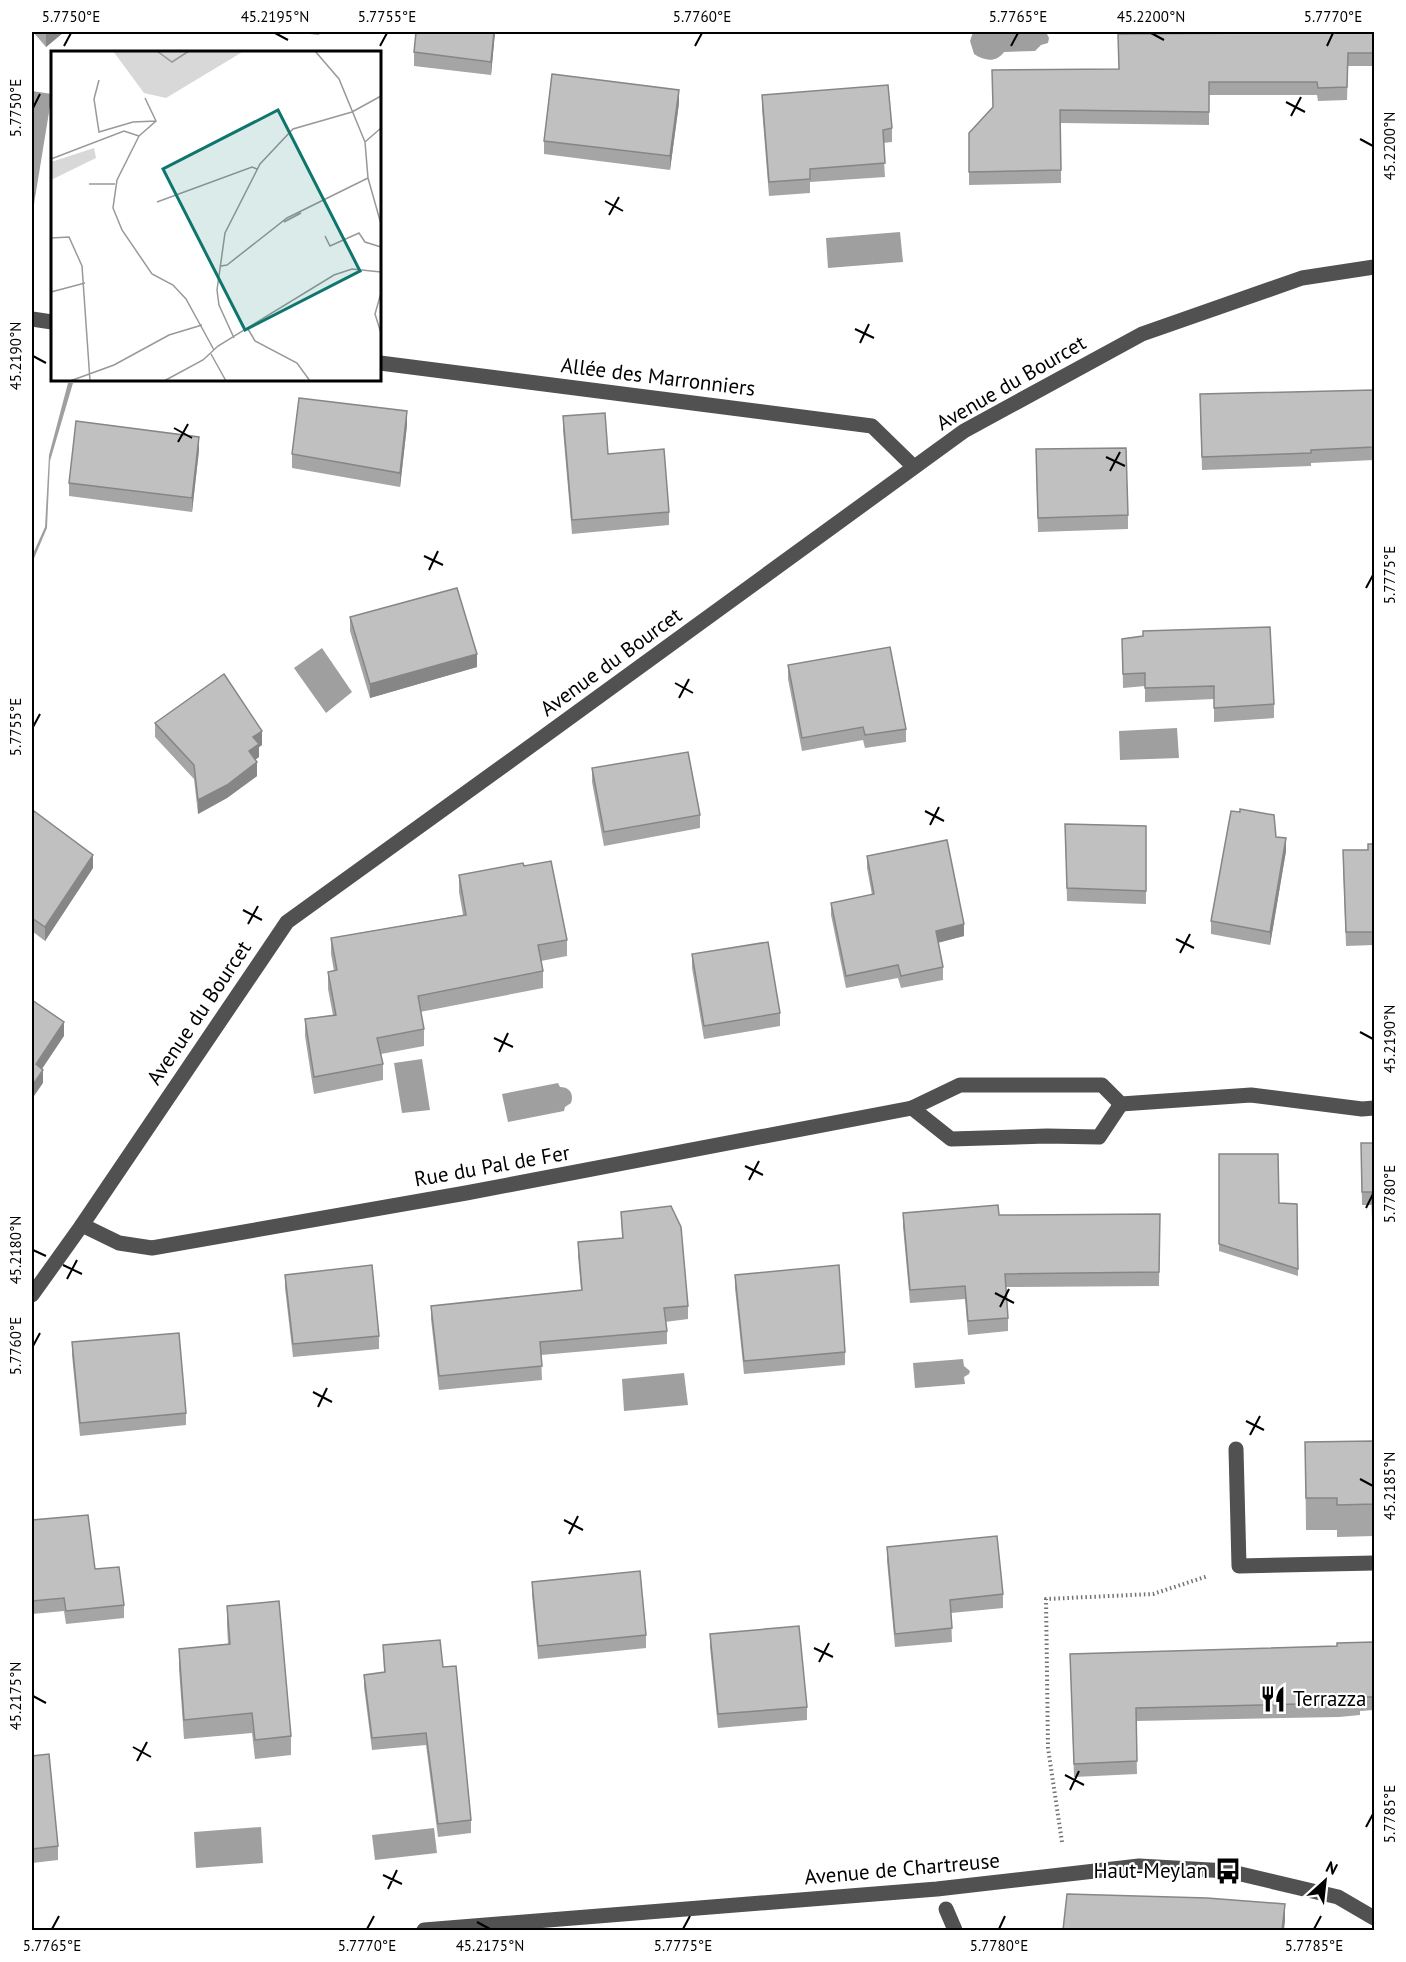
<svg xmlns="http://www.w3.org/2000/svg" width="1406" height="1962" font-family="'PT Sans',sans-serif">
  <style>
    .water { fill: #9f9f9f }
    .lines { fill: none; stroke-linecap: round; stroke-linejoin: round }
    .path { stroke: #737373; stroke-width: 4; stroke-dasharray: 1.5 3; stroke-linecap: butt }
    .minor { stroke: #515151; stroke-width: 15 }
    .wall { fill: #a5a5a5 }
    .shaded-wall { fill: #868686 }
    .building { fill: #c0c0c0; stroke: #868686; stroke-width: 1.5 }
    .ticks { fill: none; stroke: #000; stroke-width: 2 }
    .labels { text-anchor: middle; stroke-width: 4.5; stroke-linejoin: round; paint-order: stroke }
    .street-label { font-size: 21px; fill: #000; stroke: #fff }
    .poi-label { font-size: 21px; fill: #000; stroke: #fff; text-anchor: start }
    .inset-road { fill: none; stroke: #999; stroke-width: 1.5 }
    .view { fill: #0f766e; fill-opacity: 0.15; stroke: #0f766e; stroke-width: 3 }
    .inset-edge { fill: none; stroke: #000; stroke-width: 3 }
    .neatline { fill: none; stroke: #000; stroke-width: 2 }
    .ticks-label { font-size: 15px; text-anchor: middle; fill: #000 }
  </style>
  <rect width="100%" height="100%" fill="#fff"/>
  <g class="water">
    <path d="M973,32H1046L1049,38L1048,43L1041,45L1035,51L1004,52C996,63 985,61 974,54L970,41Z"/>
    <path d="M32,91L52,94L34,204H32Z"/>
    <path d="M900,232L903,262L828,268L826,238Z"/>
    <path d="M68,383H73L50,461L47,528L32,563V556L45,527L49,455Z"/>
    <path d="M322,648L352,692L326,713L294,668Z"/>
    <path d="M1177,728L1179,758L1120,760L1119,731Z"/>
    <path d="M422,1059L430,1110L402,1113L394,1063Z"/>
    <path d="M558,1083L560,1087C570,1087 574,1094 571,1103L565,1107L564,1111L508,1122L502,1094Z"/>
    <path d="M963,1359L964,1366L970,1371L969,1374L964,1377L965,1384L915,1388L913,1363Z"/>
    <path d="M684,1373L688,1405L624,1411L622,1379Z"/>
    <path d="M261,1827L263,1863L196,1868L194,1832Z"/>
    <path d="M434,1828L437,1853L375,1860L372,1835Z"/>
  </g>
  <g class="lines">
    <path class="path" d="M1062,1842L1048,1748L1046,1599L1153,1594L1208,1576"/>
    <g class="minor">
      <path d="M32,319L52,322"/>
      <path d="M380,363L872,426L914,467"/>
      <path d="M912,1108L951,1139L1047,1136L1099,1137L1121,1104"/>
      <path d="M82,1225L119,1243L152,1248L466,1193L912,1108L960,1085H1102L1121,1104L1251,1095L1362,1109L1374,1108"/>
      <path d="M32,1295L82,1225L287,922L539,740L964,431L1142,334L1302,278L1374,267"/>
      <path d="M1236,1449L1239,1566L1374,1563"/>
      <path d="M946,1909L955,1930"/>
      <path d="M424,1930L937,1889L1139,1866L1228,1871L1338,1897L1374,1918"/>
    </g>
  </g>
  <g class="wall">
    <path d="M33,32H64L46,47Z"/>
    <path d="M291,32H320L319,35Z"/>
    <path d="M495,32L491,75L414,66V52Z"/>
    <path d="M1374,32V66H1348L1347,100L1318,101L1317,95H1209V125L1061,123V183L969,185V133L1268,33Z"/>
    <path d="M762,95L892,128V142L883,143L885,177L810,182V193L769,196L762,109Z"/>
    <path d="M679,103L670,170L544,154V141Z"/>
    <path d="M1374,390V460L1311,463V466L1202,470L1200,407Z"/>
    <path d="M563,416L608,454L669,512V525L572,534L563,430Z"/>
    <path d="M407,425L400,487L292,468V454Z"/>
    <path d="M199,450L192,512L69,496V483Z"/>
    <path d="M1036,462L1128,515V529L1038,532Z"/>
    <path d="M350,617L477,667L370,698L350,631Z"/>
    <path d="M1122,639L1274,704V718L1214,722V699L1145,702V686L1123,688Z"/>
    <path d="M788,665L906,729V742L865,748L863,740L802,751L788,679Z"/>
    <path d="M155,723L262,745L259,747V757L255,760L257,776L227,798L198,814L194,779L155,737Z"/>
    <path d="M592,768L700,815V828L604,846L592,782Z"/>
    <path d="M32,814L93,868L45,941L32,931Z"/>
    <path d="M1065,824L1146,826V904L1067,901Z"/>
    <path d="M1374,844V945L1346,946L1343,863L1368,850Z"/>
    <path d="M1286,851L1270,945L1211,934V921Z"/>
    <path d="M867,856L964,936L938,943L943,967V980L901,988L898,978L846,988L831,915V903L872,895L867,868Z"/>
    <path d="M524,866L567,940V956L541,961L543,971V988L420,1012L424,1029V1046L381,1054L383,1064V1080L314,1094L305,1036V1019L333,1015L328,989V972L334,971L331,954V938L463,915L459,892V875Z"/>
    <path d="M692,954L780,1013V1026L704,1039L692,968Z"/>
    <path d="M1361,1143H1374V1243H1373L1372,1205H1362Z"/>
    <path d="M1219,1154L1279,1203L1297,1204L1298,1276L1219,1251Z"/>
    <path d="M621,1212L688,1306V1319L665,1322L667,1331V1344L541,1355L542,1380L439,1390L431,1319V1306L581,1290L578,1256V1242L622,1238Z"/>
    <path d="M903,1213L999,1215L1160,1214L1159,1286L1006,1287L1008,1318V1331L968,1335L965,1299L910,1303L903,1227Z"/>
    <path d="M285,1275L379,1336V1349L293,1357L285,1288Z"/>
    <path d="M735,1275L845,1352V1365L744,1374L735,1288Z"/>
    <path d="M72,1342L186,1413V1425L80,1436L72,1355Z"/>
    <path d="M1374,1441V1536L1337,1537V1530H1306L1305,1442Z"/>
    <path d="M32,1520L95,1569L124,1605V1618L66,1624L64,1611L32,1614Z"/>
    <path d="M887,1547L1003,1594V1608L951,1613L952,1642L895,1647L887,1561Z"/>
    <path d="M532,1582L646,1635V1648L538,1659L532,1595Z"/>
    <path d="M227,1606L291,1736V1755L255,1759L252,1733L184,1739L179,1669V1649L228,1644L227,1625Z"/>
    <path d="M710,1634L807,1707V1720L718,1728L710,1647Z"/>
    <path d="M1374,1642V1710L1360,1711V1715L1339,1717L1136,1721L1137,1774L1074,1777L1070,1654L1337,1646Z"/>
    <path d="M383,1645L443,1667L471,1820V1833L438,1837L426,1745L372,1750L364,1687V1675L384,1672Z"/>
    <path d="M32,1756L58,1846V1860L32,1863Z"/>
  </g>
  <g class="shaded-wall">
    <path d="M48,32H64L46,47V33Z"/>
    <path d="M494,32H495L491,75V62Z"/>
    <path d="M679,90V103L670,170V156Z"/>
    <path d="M34,193V200L32,215V208Z"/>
    <path d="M407,411V425L400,487V473Z"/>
    <path d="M199,437V450L192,512V498Z"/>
    <path d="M477,654V667L370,698V684Z"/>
    <path d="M262,731V745L259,747V757L249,764V751L253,737Z"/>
    <path d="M257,762V776L227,798L198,814V800Z"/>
    <path d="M1286,838V851L1270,945V932Z"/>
    <path d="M93,855V868L45,941V927Z"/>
    <path d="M964,924V936L936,943V931Z"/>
    <path d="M64,1022V1036L36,1078V1064Z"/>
    <path d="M43,1070V1083L32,1099V1086Z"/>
    <path d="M1285,1904V1921L1284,1930H1282Z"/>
  </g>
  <g class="building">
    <path d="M416,32H494L491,62L414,52Z"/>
    <path d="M1268,32H1374V53H1348L1347,87L1318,88L1317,82H1209V112L1060,110L1061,170L969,172V133L993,107L992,70L1119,69L1118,34L1268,33Z"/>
    <path d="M552,74L679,90L670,156L544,141Z"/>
    <path d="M888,85L892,128L883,130L885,163L810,169V179L769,182L762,95Z"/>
    <path d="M32,193H34L32,208Z"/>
    <path d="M1374,390V447L1311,450V453L1202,457L1200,394Z"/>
    <path d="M299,398L407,411L400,473L292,454Z"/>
    <path d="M605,413L608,454L664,449L669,512L572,520L563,416Z"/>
    <path d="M76,421L199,437L192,498L69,483Z"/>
    <path d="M1126,448L1128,515L1038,518L1036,449Z"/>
    <path d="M457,588L477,654L370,684L350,617Z"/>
    <path d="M1270,627L1274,704L1214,708V686L1145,688V673L1123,674L1122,639L1143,636V631Z"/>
    <path d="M890,647L906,729L865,735L863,727L802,738L788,665Z"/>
    <path d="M224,674L262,731L253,737L259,744L249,751L257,762L227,785L198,800L194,765L155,723Z"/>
    <path d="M688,752L700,815L604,832L592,768Z"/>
    <path d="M1240,809L1274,815L1276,837L1286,838L1270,932L1211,921L1231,811L1240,812Z"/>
    <path d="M34,811L93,855L45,927L32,918V814Z"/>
    <path d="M1065,824L1146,826V891L1067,888Z"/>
    <path d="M947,840L964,924L936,931L943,967L901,976L898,965L846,976L831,903L874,894L867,856Z"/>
    <path d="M1368,844H1374V932H1346L1343,850H1368Z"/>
    <path d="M551,861L567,940L538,945L543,971L418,996L424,1029L377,1038L383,1064L314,1077L305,1019L336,1015L328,972L337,970L331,938L466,915L459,875L523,863L524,866Z"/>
    <path d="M768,942L780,1013L704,1026L692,954Z"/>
    <path d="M32,1000L64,1022L36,1064L43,1070L32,1086Z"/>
    <path d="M1361,1143H1374V1230H1373L1372,1192H1362Z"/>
    <path d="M1219,1154H1278L1279,1203L1297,1204L1298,1269L1219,1244Z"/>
    <path d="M998,1205L999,1215L1160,1214L1159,1272L1005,1274L1008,1318L968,1321L965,1286L910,1290L903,1213Z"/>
    <path d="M671,1206L681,1227L688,1306L664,1308L667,1331L540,1342L542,1366L439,1376L431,1306L582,1290L578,1242L623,1238L621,1212Z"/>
    <path d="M372,1265L379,1336L293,1344L285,1275Z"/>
    <path d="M839,1265L845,1352L744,1361L735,1275Z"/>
    <path d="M179,1333L186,1413L80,1423L72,1342Z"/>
    <path d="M1374,1441V1504L1337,1505V1498H1306L1305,1442Z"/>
    <path d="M88,1515L95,1569L119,1567L124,1605L66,1611L64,1598L32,1601V1520Z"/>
    <path d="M997,1536L1003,1594L950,1600L952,1628L895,1634L887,1547Z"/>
    <path d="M640,1571L646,1635L538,1646L532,1582Z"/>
    <path d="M279,1601L291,1736L255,1740L252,1713L184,1720L179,1649L230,1644L227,1606Z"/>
    <path d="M799,1626L807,1707L718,1714L710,1634Z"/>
    <path d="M440,1640L443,1667L456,1666L471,1820L438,1824L426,1733L372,1738L364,1675L385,1672L383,1645Z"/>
    <path d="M1374,1642V1697H1360V1702L1339,1703L1136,1708L1137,1761L1074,1764L1070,1654L1337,1646V1643Z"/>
    <path d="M49,1754L58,1846L32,1849V1756Z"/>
    <path d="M1067,1894L1207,1898L1285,1904L1282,1930H1063Z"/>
  </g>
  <path class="ticks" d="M275,33L288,40M1151,33L1164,40M64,46L71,33M380,46L387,33M695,46L702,33M1011,46L1018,33M1327,46L1333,33M1286,102L1305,112M33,108L40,94M1291,116L1301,97M1360,139L1373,146M605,201L623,211M609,215L619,197M855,329L874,338M860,343L869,324M33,356L46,363M174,428L192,438M178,442L188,424M1106,457L1125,466M1110,471L1120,452M424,556L443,565M429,570L438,551M1366,588L1373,575M675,683L693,693M679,698L689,679M33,727L40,714M925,811L944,821M930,825L939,807M243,910L262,920M248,924L258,906M1176,939L1194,948M1180,953L1190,934M1360,1032L1373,1039M494,1038L513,1047M499,1052L508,1033M745,1166L763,1175M749,1180L759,1161M1366,1208L1373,1194M33,1250L46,1256M63,1265L82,1274M67,1279L77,1260M995,1293L1014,1303M1000,1307L1009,1289M33,1346L40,1333M313,1392L332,1402M318,1407L327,1388M1246,1421L1264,1430M1250,1435L1260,1416M1360,1479L1373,1486M564,1520L583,1530M569,1534L578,1516M814,1648L833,1657M819,1662L829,1643M33,1696L46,1703M133,1747L151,1757M137,1761L147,1742M1065,1775L1084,1785M1070,1790L1079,1771M1366,1827L1373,1814M383,1875L402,1884M388,1889L397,1870M477,1922L490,1929M52,1929L59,1916M367,1929L374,1916M683,1929L690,1916M999,1929L1005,1916M1314,1929L1321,1916"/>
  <defs>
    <g id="restaurant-bare" transform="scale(2.07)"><path d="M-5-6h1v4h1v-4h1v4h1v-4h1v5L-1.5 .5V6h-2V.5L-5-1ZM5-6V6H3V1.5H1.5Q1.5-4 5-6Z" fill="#000" stroke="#fff" stroke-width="2.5" paint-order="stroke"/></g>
    <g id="bus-bare" transform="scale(2.07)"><path d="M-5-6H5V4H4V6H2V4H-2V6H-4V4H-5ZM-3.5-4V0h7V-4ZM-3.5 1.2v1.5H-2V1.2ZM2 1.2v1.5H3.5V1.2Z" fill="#000" stroke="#fff" stroke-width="2.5" paint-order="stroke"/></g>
  </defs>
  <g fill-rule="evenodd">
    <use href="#restaurant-bare" x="1273" y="1699"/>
    <use href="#bus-bare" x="1228" y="1871"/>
  </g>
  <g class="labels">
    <g class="street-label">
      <text transform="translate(658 377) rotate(7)" y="7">Allée des Marronniers</text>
      <text transform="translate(1011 383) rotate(-30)" y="7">Avenue du Bourcet</text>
      <text transform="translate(611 662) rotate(-36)" y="7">Avenue du Bourcet</text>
      <text transform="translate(199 1013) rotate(-56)" y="7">Avenue du Bourcet</text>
      <text transform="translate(492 1166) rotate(-10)" y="7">Rue du Pal de Fer</text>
      <text transform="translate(902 1869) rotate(-5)" y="7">Avenue de Chartreuse</text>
    </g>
    <g class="poi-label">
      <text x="1293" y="1706">Terrazza</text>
      <text x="1208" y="1878" text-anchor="end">Haut-Meylan</text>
    </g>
  </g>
  <g transform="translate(51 51)">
    <rect width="330" height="330" fill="#fff"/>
    <path d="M62,0H193L115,47L93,42ZM43,97L45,107L0,129V111Z" fill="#d8d8d8"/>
    <path class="inset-road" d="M106,0L121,11L138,0M264,0L288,28L314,91M48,29L43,48L48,81L82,71L105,70M330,77L314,91L317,127L330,173M88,85L66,129L62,157L71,179L101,223L122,234L135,248L163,299M88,85L105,70L94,47M0,108L73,80L88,85M38,133H64M106,151L201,116L206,118M233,171L250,162M274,185L279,195L308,182L314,191L330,196M0,187L18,186L31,215L39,330M170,215L176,214L236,167L317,127M0,241L34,232M330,242L324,263L330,282M197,278L204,290L246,312L259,330M183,287L168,254L166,239L174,182L209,113L242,78L301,61L330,45M160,303L175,330M19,330L63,314L118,284L151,274M113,330L152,309L167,295L283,224L301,218L330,221"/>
    <path class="view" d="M227,59L309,220L194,279L112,118Z"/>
    <rect width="330" height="330" class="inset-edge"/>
  </g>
  <rect width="1406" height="1962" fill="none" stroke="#ffffff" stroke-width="66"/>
  <g transform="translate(1325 1881) rotate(27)" stroke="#ffffff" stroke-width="4.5" paint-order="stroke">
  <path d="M0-4.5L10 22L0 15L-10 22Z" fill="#000000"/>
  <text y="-9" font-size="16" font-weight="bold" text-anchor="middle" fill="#000000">N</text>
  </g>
  <rect x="33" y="33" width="1340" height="1896" class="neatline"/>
  <g class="ticks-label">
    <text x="71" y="22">5.7750°E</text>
    <text x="275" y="22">45.2195°N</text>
    <text x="387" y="22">5.7755°E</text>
    <text x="702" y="22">5.7760°E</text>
    <text x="1018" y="22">5.7765°E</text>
    <text x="1151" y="22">45.2200°N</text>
    <text x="1333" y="22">5.7770°E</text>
    <text transform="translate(16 108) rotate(-90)" y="5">5.7750°E</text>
    <text transform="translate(1390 146) rotate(-90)" y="5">45.2200°N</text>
    <text transform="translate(16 356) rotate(-90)" y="5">45.2190°N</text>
    <text transform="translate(1390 575) rotate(-90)" y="5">5.7775°E</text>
    <text transform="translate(16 727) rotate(-90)" y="5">5.7755°E</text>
    <text transform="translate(1390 1039) rotate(-90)" y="5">45.2190°N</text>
    <text transform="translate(1390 1194) rotate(-90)" y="5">5.7780°E</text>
    <text transform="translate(16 1250) rotate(-90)" y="5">45.2180°N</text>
    <text transform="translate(16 1346) rotate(-90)" y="5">5.7760°E</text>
    <text transform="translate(1390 1486) rotate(-90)" y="5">45.2185°N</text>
    <text transform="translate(16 1696) rotate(-90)" y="5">45.2175°N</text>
    <text transform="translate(1390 1814) rotate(-90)" y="5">5.7785°E</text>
    <text x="52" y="1951">5.7765°E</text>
    <text x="367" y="1951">5.7770°E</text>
    <text x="490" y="1951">45.2175°N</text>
    <text x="683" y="1951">5.7775°E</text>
    <text x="999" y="1951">5.7780°E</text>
    <text x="1314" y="1951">5.7785°E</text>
  </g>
</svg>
